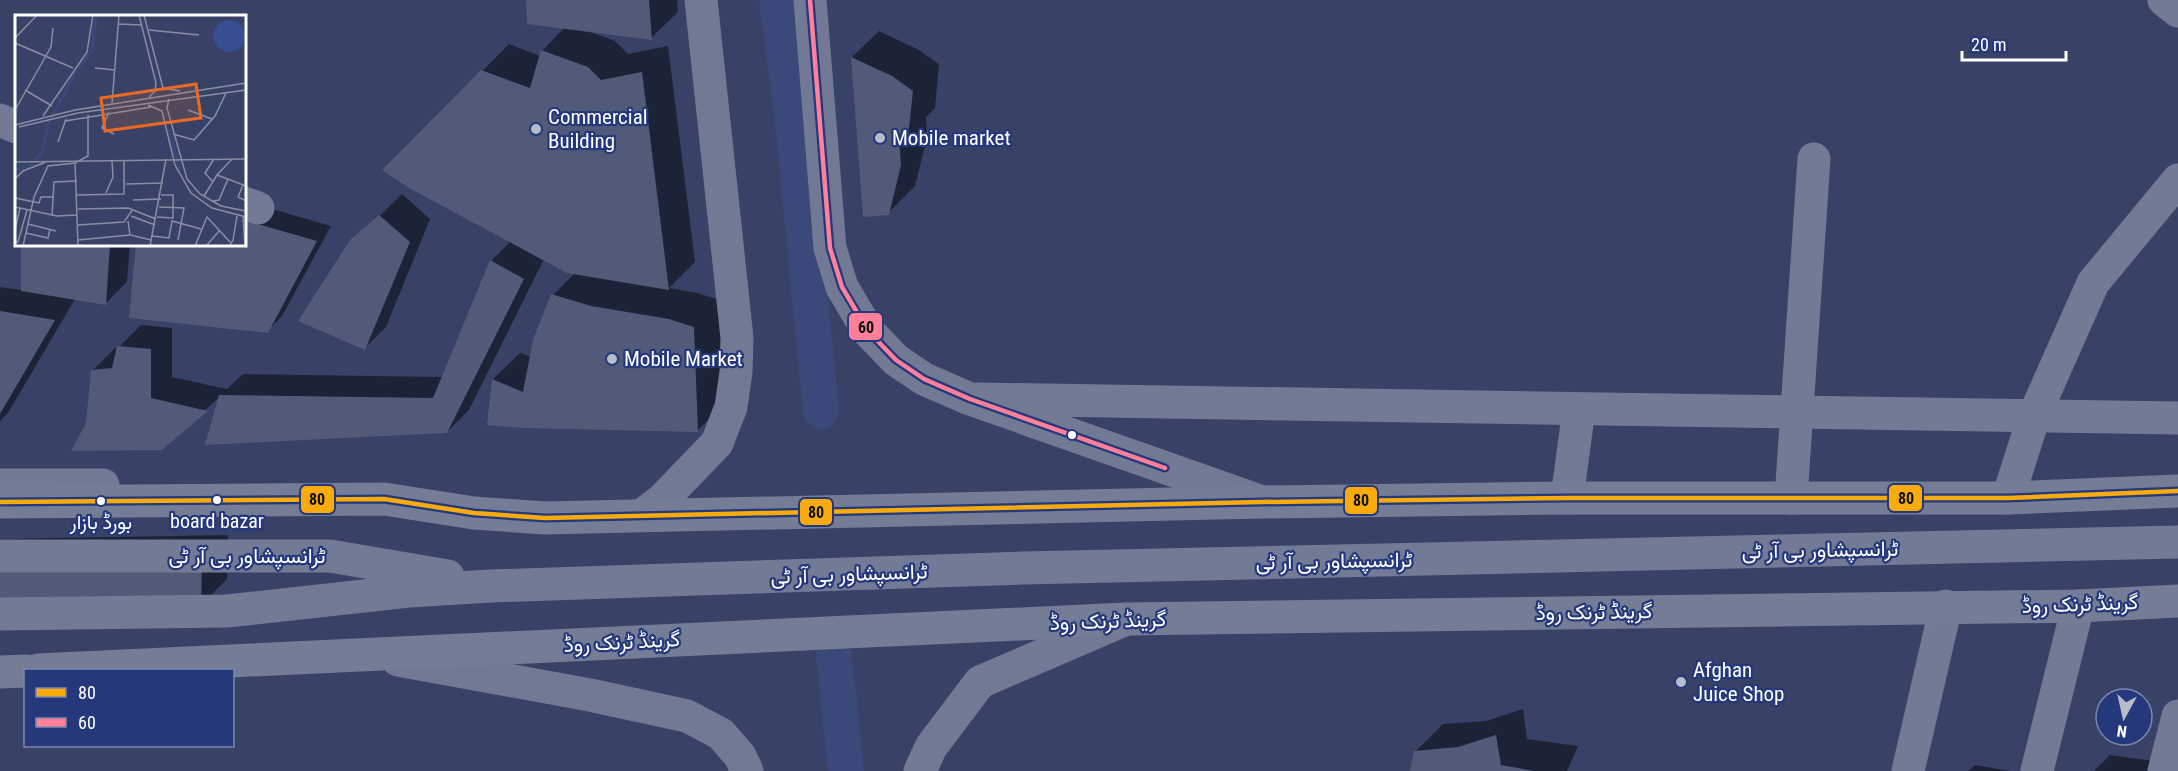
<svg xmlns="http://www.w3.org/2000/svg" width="2178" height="771" font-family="'Roboto Condensed',Vazirmatn,sans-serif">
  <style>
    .shadow { fill: #0007 }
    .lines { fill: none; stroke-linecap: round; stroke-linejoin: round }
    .canal { stroke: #3b497a; stroke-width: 36 }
    .building { fill: #515a78 }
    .minor { stroke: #737a96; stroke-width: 33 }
    .major { stroke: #727995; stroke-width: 33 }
    .highway { stroke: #747c96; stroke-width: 33 }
    .bus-1-casing { stroke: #24387b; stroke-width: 9 }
    .bus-2-casing { stroke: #24387b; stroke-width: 9 }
    .bus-1 { stroke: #f8ab0d; stroke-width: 4.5 }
    .bus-2 { stroke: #ff8098; stroke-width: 4.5 }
    .poi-dot { fill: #b9bdca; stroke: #24387b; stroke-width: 2 }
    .bus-dot { fill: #fff; stroke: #24387b; stroke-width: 2 }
    .labels { text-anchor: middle; stroke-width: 4.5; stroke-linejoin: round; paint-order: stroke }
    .bus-label { font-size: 20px; fill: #fff; stroke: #24387b }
    .poi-label { font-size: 21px; fill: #fff; stroke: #24387b; text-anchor: start }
    .street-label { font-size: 21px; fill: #fff; stroke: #24387b }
    .inset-river { fill: none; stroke: #3b497a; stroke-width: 3 }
    .inset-road { fill: none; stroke: #888ea4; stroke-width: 1.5 }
    .view { fill: #ea6a24; fill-opacity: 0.15; stroke: #ea6a24; stroke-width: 3 }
    .inset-edge { fill: none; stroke: #fff; stroke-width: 3 }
    .line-badge { stroke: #24387b; stroke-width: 2 }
    .pale-badge-label { font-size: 16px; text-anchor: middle; font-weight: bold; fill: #111 }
  </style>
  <rect width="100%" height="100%" fill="#384267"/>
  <g class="shadow">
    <path d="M527,0H677L678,12L651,38L590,32L615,41L628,54L668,46L695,262L669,288L697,293L720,300L724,404L697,431L488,424L493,379L520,353L531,357L553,295L575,273L544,259L469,410L447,432L221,396L161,448L88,424L93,370L115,348H118L141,325L172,328V377L227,389L243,374L443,377L491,261L511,241L384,170L509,44L540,56L542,51L565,27Z"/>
    <path d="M879,31L919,50L939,64L935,108L926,117L927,138L915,186L888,213L864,215L852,57Z"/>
    <path d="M402,194L430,219L386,327L364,349L365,230Z"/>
    <path d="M244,201L331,226L282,316L267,331L244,244Z"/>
    <path d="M23,244H130L127,282L105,304L75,299L8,413L0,421V287L23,290Z"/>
    <path d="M228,535L227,579L200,606L0,607V539Z"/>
    <path d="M1523,709L1527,739L1578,746L1567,771H1411L1416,751L1443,724L1486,721Z"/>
    <path d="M2110,755L2154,761L2152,771H2094Z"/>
    <path d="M1975,765L2010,771H1968Z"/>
  </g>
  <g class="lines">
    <g class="canal">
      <path d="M777,0L792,113L821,411"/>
      <path d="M834,656L846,771"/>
    </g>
  </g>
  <g class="building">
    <path d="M526,0H649L652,40L527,24Z"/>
    <path d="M541,50L588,67L601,80L642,72L669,290L567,273L409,188L382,170L481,70L530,88Z"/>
    <path d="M851,57L892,76L913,91L908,137L899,139L901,165L889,215L863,217Z"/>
    <path d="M379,215L410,242L365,350L298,321L350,240Z"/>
    <path d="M244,220L317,241L268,333L129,318L136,244H244Z"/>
    <path d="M21,244H110L106,305L21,291Z"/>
    <path d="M490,260L524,279L447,433L205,445L219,395L433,398Z"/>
    <path d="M551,294L591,306L669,319L694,327L698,432L523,428L487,425L492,379L523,392L533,340Z"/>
    <path d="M0,311L55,320L0,414Z"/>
    <path d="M117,346L151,349V398L208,411L162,450L71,451L86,423L91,370L112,368Z"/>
    <path d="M202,561L201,607L0,609V564Z"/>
    <path d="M1496,735L1501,765L1534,771H1410L1414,751L1458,747Z"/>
  </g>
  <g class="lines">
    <g class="minor">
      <path d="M2164,0L2178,11"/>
      <path d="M0,120L16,127"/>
      <path d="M244,203L258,208"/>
      <path d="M978,399L2178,418"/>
      <path d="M0,485H103"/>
      <path d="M1567,498L1579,409"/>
      <path d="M1791,498L1814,159"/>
      <path d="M2008,498L2034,416L2093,283L2178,180"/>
      <path d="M0,556H330L448,576"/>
      <path d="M0,614L227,611L409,591L491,586L1023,568L2178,542"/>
      <path d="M1908,771L1946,606"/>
      <path d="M2037,771L2078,606"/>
      <path d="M2164,771L2178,716"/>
    </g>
    <g class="major">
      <path d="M810,0L830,248L842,287L868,331L896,360L924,379L970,399L1260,501"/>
      <path d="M642,515L663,499L717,443L731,407L736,372L737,338L701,0"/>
      <path d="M398,660L590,695L687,716L721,734L740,756L747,771"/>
      <path d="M920,771L931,747L980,682L1124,620"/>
    </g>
    <g class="highway">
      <path d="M0,502L384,499L474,513L545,518L1262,502L1567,498H2008L2178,491"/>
      <path d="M38,670L1126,619L2078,606L2178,601"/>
      <path d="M0,672L26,671"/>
    </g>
    <g class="bus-1-casing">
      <path id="bus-1" d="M0,502L384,499L474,513L545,518L1262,502L1567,498H2008L2178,491"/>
    </g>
    <g class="bus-2-casing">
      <path id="bus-2" d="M810,0L830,248L842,287L868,331L896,360L924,379L970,399L1165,468"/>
    </g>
    <use href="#bus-1" class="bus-1"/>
    <use href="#bus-2" class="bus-2"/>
  </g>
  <g class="poi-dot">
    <circle cx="536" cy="129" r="6"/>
    <circle cx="880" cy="138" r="6"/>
    <circle cx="612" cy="359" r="6"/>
    <circle cx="1681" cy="682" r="6"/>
  </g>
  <g class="bus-dot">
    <circle cx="1072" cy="435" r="5"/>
    <circle cx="217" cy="500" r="5"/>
    <circle cx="101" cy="501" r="5"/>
  </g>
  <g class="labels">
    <g class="bus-label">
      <text x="217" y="528">board bazar</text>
      <text x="101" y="529">بورڈ بازار</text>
    </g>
    <g class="poi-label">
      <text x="548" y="124">Commercial<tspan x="548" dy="24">Building</tspan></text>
      <text x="892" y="145">Mobile market</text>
      <text x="624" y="366">Mobile Market</text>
      <text x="1693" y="677">Afghan<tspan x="1693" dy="24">Juice Shop</tspan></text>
    </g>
    <g class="street-label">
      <text transform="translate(1820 550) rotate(-1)" y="7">ٹرانسپشاور بی آر ٹی</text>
      <text x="247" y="563">ٹرانسپشاور بی آر ٹی</text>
      <text transform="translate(1334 561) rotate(-1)" y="7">ٹرانسپشاور بی آر ٹی</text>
      <text transform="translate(849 574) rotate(-2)" y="7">ٹرانسپشاور بی آر ٹی</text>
      <text transform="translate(2080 604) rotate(-2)" y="7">گرینڈ ٹرنک روڈ</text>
      <text transform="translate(1594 612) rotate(-1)" y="7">گرینڈ ٹرنک روڈ</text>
      <text transform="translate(1108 621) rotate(-2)" y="7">گرینڈ ٹرنک روڈ</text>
      <text transform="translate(622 642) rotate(-3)" y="7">گرینڈ ٹرنک روڈ</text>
    </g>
  </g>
  <g transform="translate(15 15)">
    <rect width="231" height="231" fill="#384267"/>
    <path d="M198 21a16 16 0 1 1 32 0a16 16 0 1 1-32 0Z" fill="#384e92"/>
    <path class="inset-river" d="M154,114L165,157M0,155L18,149L27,137L33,110L62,54L77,36L81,0"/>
    <path class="inset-road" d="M124,0L141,68L140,76L134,82M129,0L148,73L165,76M103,9L126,10M134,15L184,20M0,23L22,0M0,28L58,53M80,53L100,55M10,75L37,91M154,84L152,93L172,164L185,179L206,191L231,196M97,88L104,0M133,90L147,96L160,150L176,178L197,193L231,202M0,95L36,32L38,13M173,95L197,104M94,97L87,113L99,119M28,101L72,37L78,0M50,106L136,92M0,110L60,95L231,68M4,112L63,98L231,75M158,119L179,125L200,101L211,78M43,127L51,104M0,147L231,144M60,148L63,231M202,160L217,144M0,164L8,156L31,147M198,167L190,158L199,144M111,169L148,168M228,170L223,182L231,186M91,178L98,162L97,145M62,180L109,179V145M189,181L202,160L231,171M0,183L24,188L26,182H39M118,185L146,184M198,186L204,185L213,164M0,192L42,201L62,200M144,192L169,193L163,225M63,194L113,193L141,204M37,201L39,167L62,166M116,201L140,210M142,202L158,203V180H146M228,202L230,231M113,206L115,220L136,225M13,209L41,216M62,210L109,207L118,194M0,215L5,193M11,218L33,223L35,214M137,221L154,223L157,206L186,214M63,225L115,220M0,227H3L12,195M8,231L19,182L33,151L60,148L73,141V100M135,231L151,144M180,231L192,202L215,227M191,231L205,215M214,231L218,225L222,201"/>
    <path class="view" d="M181,69L186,103L90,116L86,83Z"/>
    <rect width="231" height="231" class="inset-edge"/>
  </g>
  <g class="line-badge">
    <rect x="848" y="312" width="35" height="29" rx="6" fill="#ff8098"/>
    <rect x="1888" y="484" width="35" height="28" rx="6" fill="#f8ab0d"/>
    <rect x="300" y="485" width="35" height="29" rx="6" fill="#f8ab0d"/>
    <rect x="1344" y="486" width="34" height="29" rx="6" fill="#f8ab0d"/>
    <rect x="799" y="498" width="34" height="28" rx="6" fill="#f8ab0d"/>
  </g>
  <g class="pale-badge-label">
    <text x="866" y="333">60</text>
    <text x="1906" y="504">80</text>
    <text x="317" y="505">80</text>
    <text x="1361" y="506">80</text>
    <text x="816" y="518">80</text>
  </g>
  <rect x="24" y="669" width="210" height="78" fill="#24387b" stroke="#7c88b0" stroke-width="1.5"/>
  <rect x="36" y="688" width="30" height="9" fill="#f8ab0d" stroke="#7c88b0" stroke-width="1.5"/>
  <text x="78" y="699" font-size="18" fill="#ffffff">80</text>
  <rect x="36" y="718" width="30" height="9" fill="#ff8098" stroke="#7c88b0" stroke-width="1.5"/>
  <text x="78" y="729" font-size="18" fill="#ffffff">60</text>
  <g transform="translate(2124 717) rotate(188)"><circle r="28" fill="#24387b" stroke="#7c88b0" stroke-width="1.5"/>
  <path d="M0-4.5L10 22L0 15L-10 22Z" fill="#b9bdca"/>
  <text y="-9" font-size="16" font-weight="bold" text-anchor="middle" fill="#ffffff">N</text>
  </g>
  <path d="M1962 51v9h104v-9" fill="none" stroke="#ffffff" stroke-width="3"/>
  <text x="1971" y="51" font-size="18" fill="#ffffff" stroke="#24387b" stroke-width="4.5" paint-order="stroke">20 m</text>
</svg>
